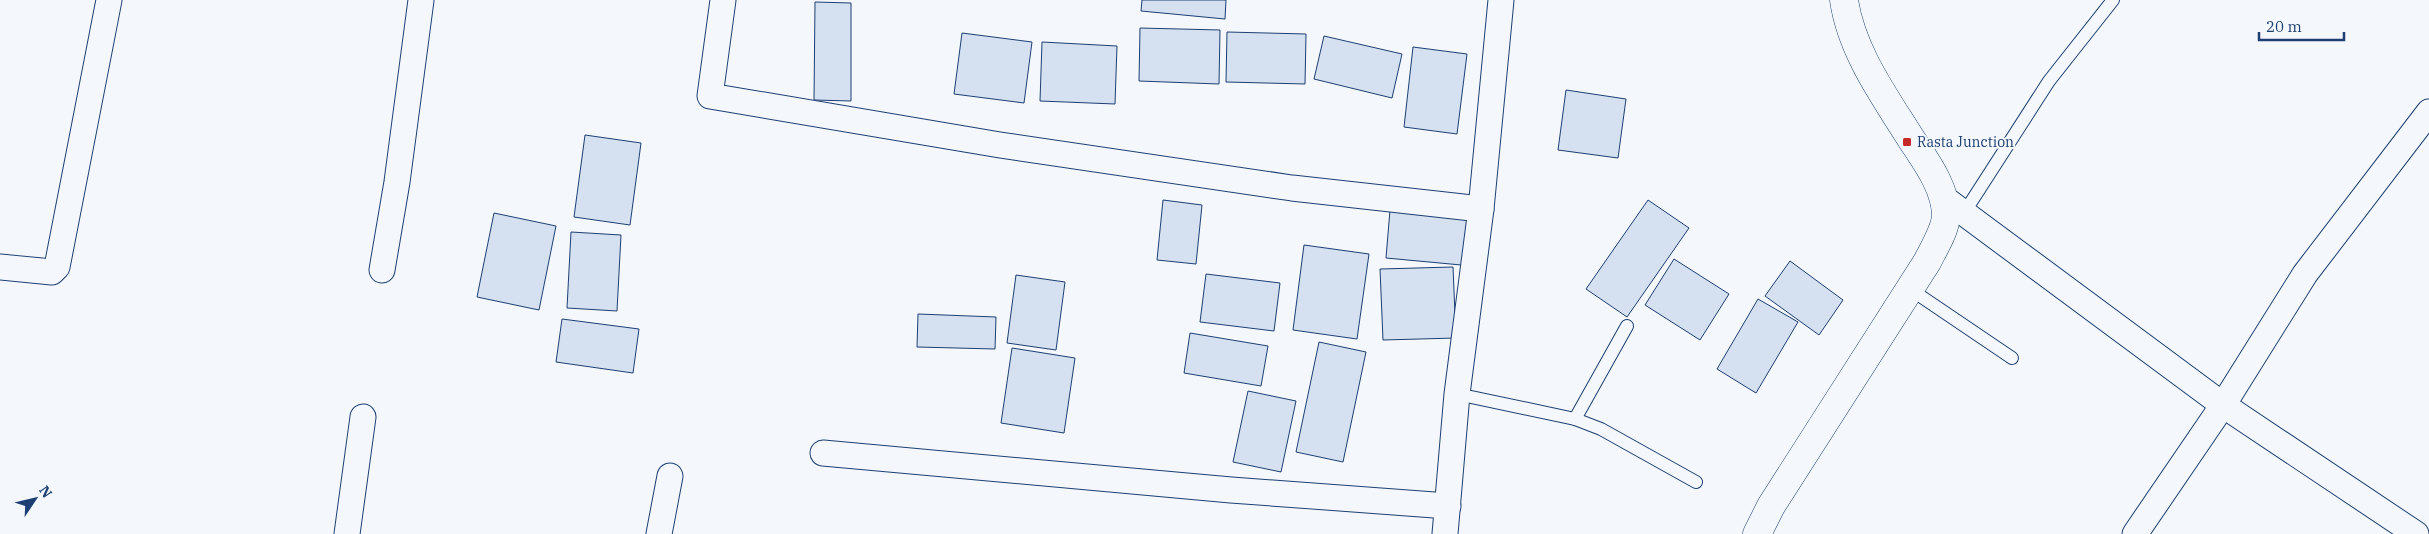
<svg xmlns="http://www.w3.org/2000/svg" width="2429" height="534" font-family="'IBM Plex Serif',serif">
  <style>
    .building { fill: #d5e0f0; stroke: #1d3f73 }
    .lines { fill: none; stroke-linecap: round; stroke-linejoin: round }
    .lane-casing { stroke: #1d3f73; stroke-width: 14 }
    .street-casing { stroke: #1d3f73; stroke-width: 27 }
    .secondary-casing { stroke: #1d3f73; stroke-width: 29 }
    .lane { stroke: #f4f7fb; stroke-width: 12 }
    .street { stroke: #f4f7fb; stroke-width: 25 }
    .secondary { stroke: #f4f7fb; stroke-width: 28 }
    .poi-dot { fill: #c62828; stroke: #f4f7fb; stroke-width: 2 }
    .labels { text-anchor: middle; stroke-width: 4; stroke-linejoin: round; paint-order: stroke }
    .poi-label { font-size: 14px; fill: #1d3f73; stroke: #f4f7fb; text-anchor: start }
  </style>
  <rect width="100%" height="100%" fill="#f4f7fb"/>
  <g class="building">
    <path d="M1142,0H1226L1225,19L1141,11Z"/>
    <path d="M815,2L851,3V101L814,100Z"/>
    <path d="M1140,28L1220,30L1219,84L1139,81Z"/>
    <path d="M1227,32L1306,34L1305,84L1226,82Z"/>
    <path d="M962,33L1032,42L1024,103L954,94Z"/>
    <path d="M1324,36L1402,54L1392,98L1314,79Z"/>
    <path d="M1042,42L1117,46L1115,104L1040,101Z"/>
    <path d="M1413,47L1467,54L1457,134L1404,127Z"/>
    <path d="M1566,90L1626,99L1618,158L1558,150Z"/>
    <path d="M585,135L641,143L630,225L574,217Z"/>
    <path d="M1163,200L1202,205L1196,264L1157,260Z"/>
    <path d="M1648,200L1689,228L1627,317L1586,289Z"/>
    <path d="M1390,210L1476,218L1472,266L1386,258Z"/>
    <path d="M494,213L556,226L539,310L477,297Z"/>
    <path d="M571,232L621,235L617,311L567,308Z"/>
    <path d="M1304,245L1369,254L1357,339L1293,330Z"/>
    <path d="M1674,259L1729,294L1700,340L1645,305Z"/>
    <path d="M1790,261L1843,300L1819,335L1765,296Z"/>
    <path d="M1453,267L1456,338L1383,340L1380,269Z"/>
    <path d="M1206,274L1280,283L1274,331L1200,322Z"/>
    <path d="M1016,275L1065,282L1056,350L1007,343Z"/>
    <path d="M1758,299L1798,322L1756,393L1717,369Z"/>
    <path d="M918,314L996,317L995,349L917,347Z"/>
    <path d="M562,319L639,329L633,373L556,362Z"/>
    <path d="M1190,333L1268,346L1261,386L1184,373Z"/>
    <path d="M1319,342L1366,352L1343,462L1296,452Z"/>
    <path d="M1012,348L1075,358L1064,433L1001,423Z"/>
    <path d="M1248,391L1296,401L1281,472L1233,462Z"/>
  </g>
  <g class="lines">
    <g class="lane-casing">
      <g id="lane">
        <path d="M1964,213L2049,81L2113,0"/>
        <path d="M1910,289L2012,358"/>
        <path d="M1457,394L1575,419L1601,429L1696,482"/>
        <path d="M1575,419L1627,326"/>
      </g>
    </g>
    <g class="street-casing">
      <g id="street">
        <path d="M723,0L710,96L1000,145L1292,188L1481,209"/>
        <path d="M1945,199L2223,405L2416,534"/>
        <path d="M0,267L52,272L57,267L109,0"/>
        <path d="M382,270L397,182L421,0"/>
        <path d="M823,453L1231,490L1448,506"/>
        <path d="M347,534L363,417"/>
        <path d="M659,534L670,476"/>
        <path d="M1445,534L1457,394L1481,209L1501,0"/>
        <path d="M2135,534L2223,405L2305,274L2429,112"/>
      </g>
    </g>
    <g class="secondary-casing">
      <path id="secondary" d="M1757,534L1771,506L1927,262C1934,248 1945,231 1946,216C1946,186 1923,158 1908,134C1882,93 1851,49 1844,0"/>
    </g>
    <use href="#lane" class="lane"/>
    <use href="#street" class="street"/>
    <use href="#secondary" class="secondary"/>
  </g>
  <rect class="poi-dot" x="1902" y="137" width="10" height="10" rx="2.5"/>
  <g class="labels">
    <g class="poi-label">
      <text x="1917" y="147">Rasta Junction</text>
    </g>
  </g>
  <g transform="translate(35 499) rotate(55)" stroke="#f4f7fb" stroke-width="4" paint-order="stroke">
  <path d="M0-4L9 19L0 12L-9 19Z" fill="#1d3f73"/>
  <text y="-8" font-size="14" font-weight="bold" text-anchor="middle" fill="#1d3f73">N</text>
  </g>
  <path d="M2259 32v8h85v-8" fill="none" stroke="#1d3f73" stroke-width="2.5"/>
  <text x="2266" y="32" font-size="15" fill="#1d3f73" stroke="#f4f7fb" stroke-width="4" paint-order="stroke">20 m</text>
</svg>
